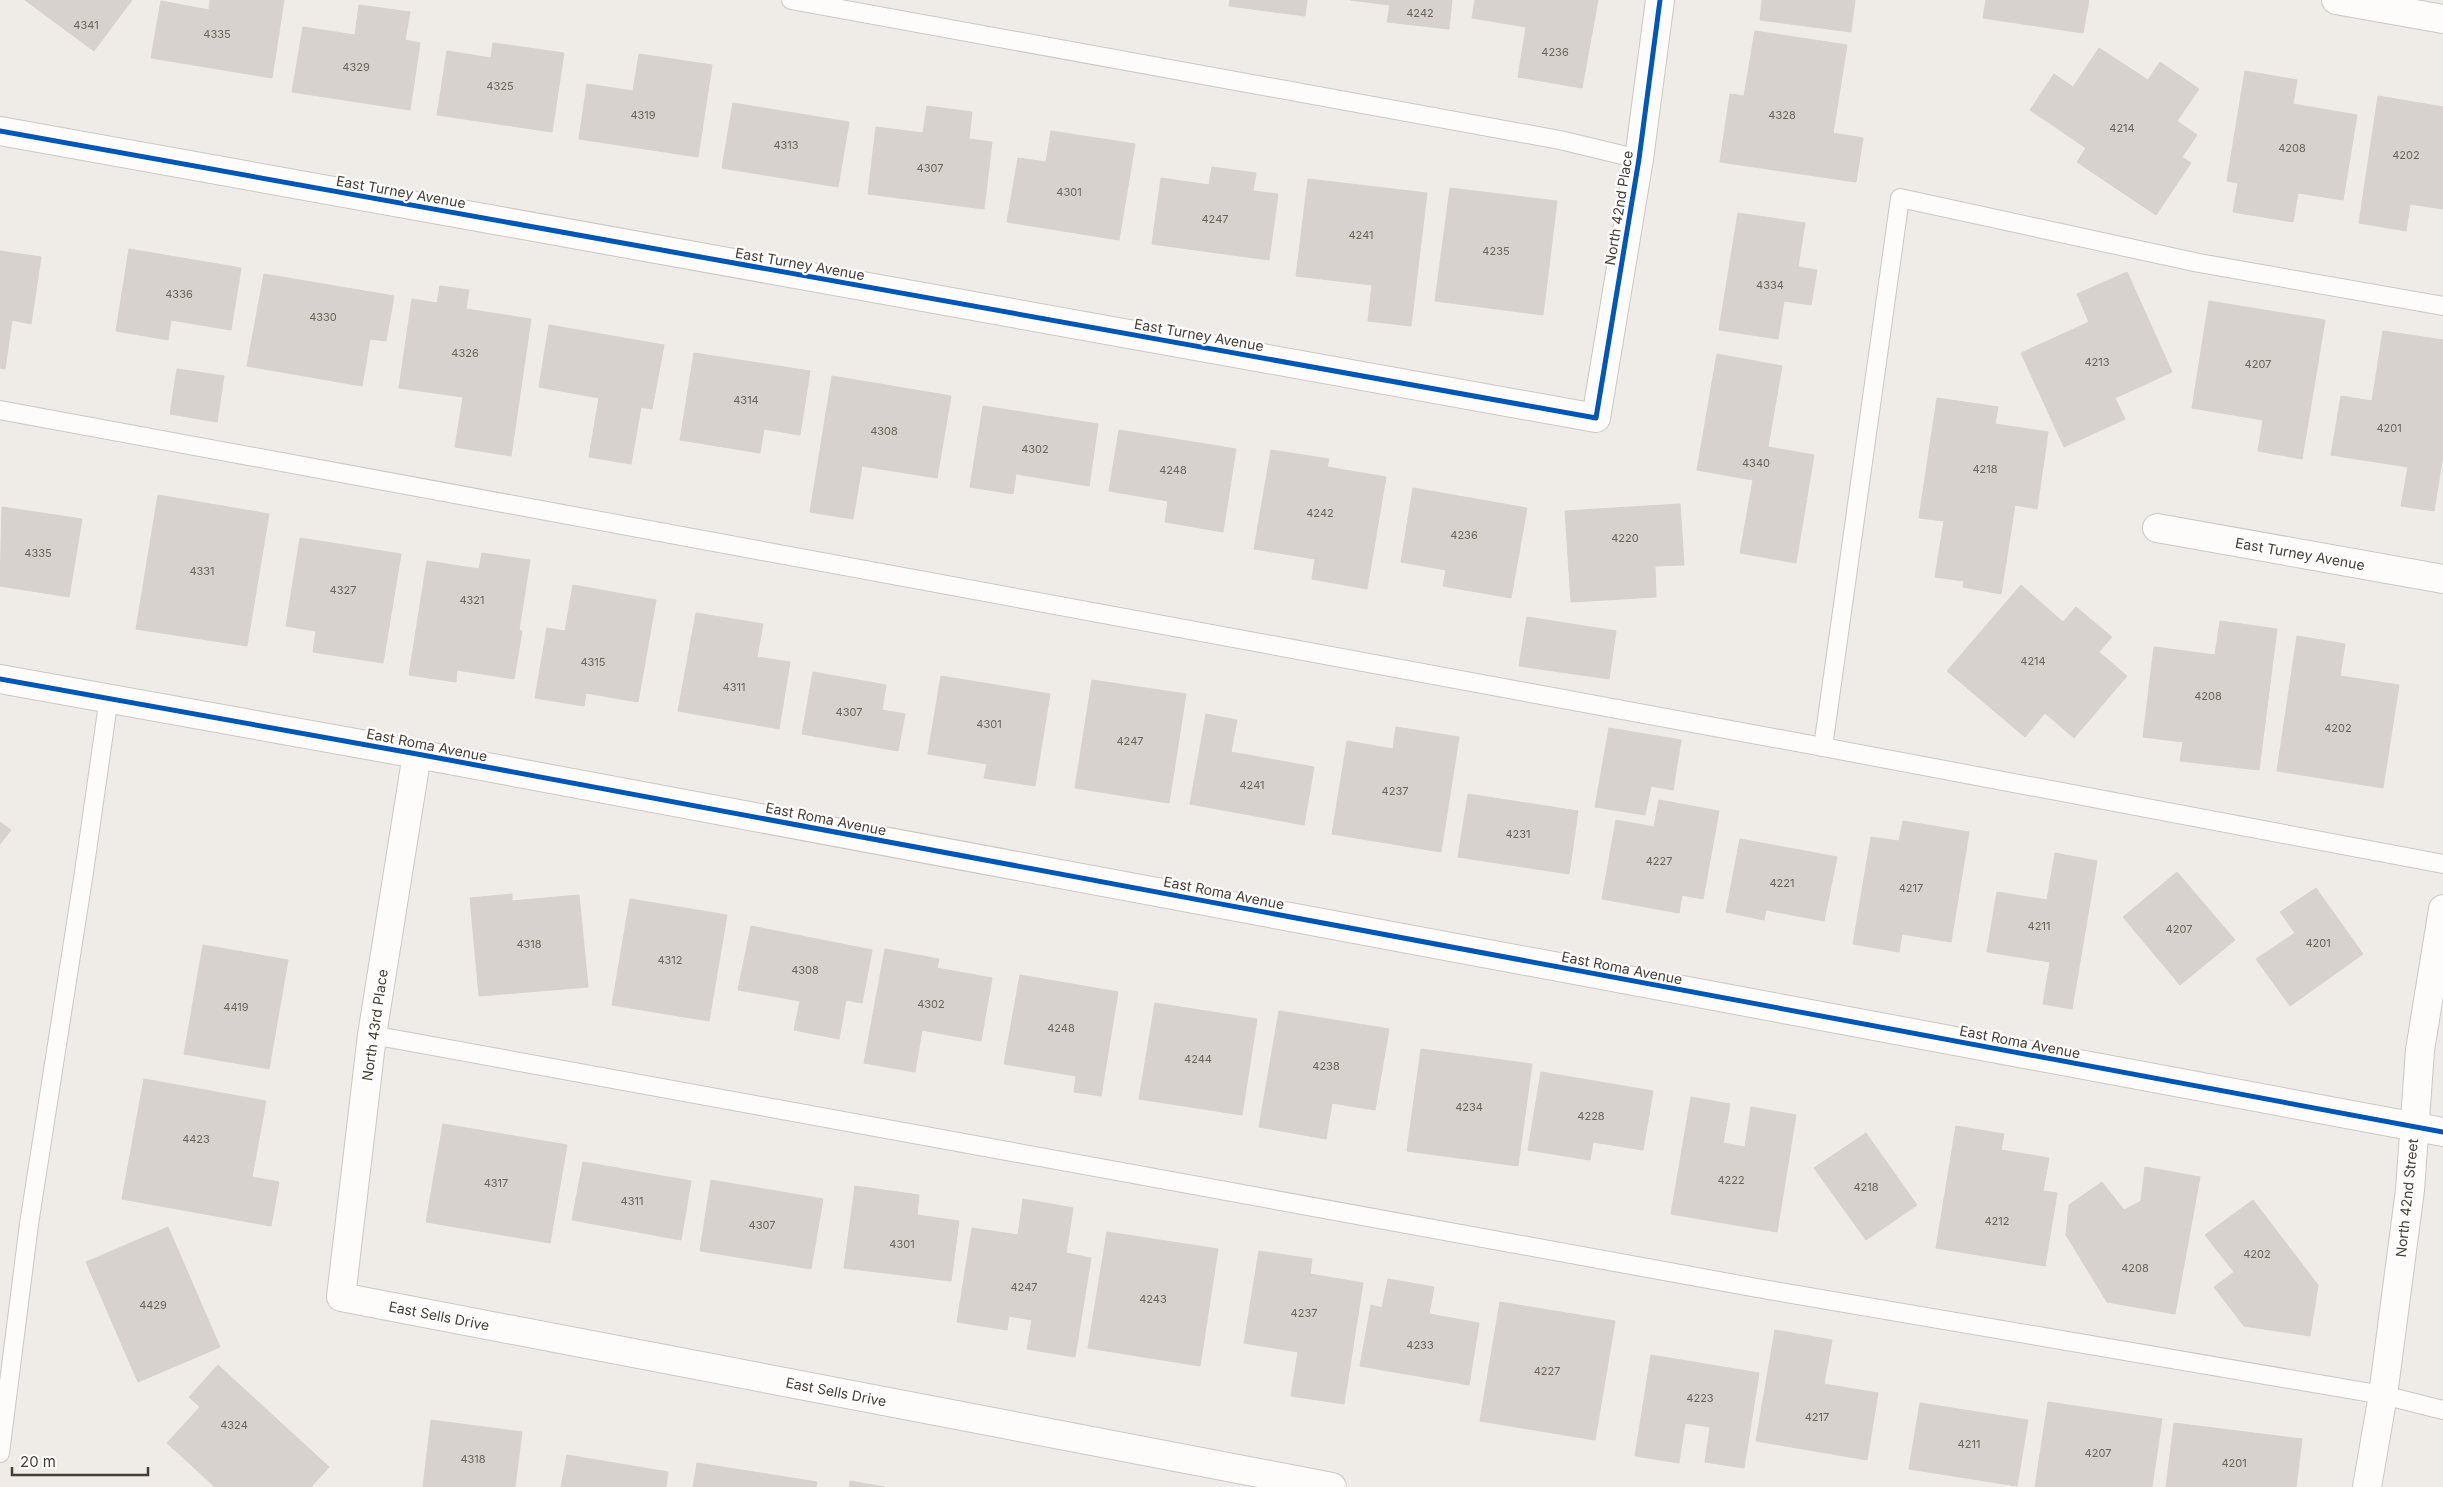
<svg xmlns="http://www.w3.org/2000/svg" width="2443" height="1487" font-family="Inter,sans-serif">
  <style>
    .building { fill: #d7d2cd; stroke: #d7d2cc }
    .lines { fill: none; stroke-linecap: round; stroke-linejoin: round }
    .service-casing { stroke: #cbc7c2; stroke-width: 20 }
    .minor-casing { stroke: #cbc7c2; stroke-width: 30 }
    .service { stroke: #fdfcfb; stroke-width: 18 }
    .minor { stroke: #fdfcfb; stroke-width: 28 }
    .cycleway-casing { stroke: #fff; stroke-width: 8 }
    .cycleway { stroke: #0057b8; stroke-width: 5 }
    .labels { text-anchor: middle; stroke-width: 4.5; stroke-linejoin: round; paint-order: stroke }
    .number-label { font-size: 11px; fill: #6b635a }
    .street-label { font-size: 14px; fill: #453c32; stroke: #fff }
  </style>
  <rect width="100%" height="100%" fill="#efebe6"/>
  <g class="building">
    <path d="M25,0H132L94,51Z"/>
    <path d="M210,0H284L272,78L151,58L161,1L209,10Z"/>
    <path d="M1230,0H1307L1305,16L1229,6Z"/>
    <path d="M1350,0H1452L1449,29L1387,22L1390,5Z"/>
    <path d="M1475,0H1598L1582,88L1518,77L1526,27L1472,18Z"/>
    <path d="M1762,0H1855L1851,32L1760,20Z"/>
    <path d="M1986,0H2089L2083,33L1983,18Z"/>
    <path d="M359,5L410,12L405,40L420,43L410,110L292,92L303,27L355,35Z"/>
    <path d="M1755,31L1847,45L1833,133L1863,138L1856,182L1720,162L1730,94L1744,96Z"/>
    <path d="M493,43L564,53L552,132L437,115L447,51L491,58Z"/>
    <path d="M2099,48L2148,80L2160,62L2199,89L2177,121L2197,135L2182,157L2191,163L2156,215L2077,162L2086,148L2030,110L2054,74L2073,87Z"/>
    <path d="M639,54L712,65L698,157L579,139L587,84L633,91Z"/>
    <path d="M2245,71L2297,80L2293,104L2357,115L2343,200L2298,193L2293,222L2233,212L2238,183L2227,181Z"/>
    <path d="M2378,96L2443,107V209L2410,204L2406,231L2359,223Z"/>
    <path d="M733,103L849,122L838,187L722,168Z"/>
    <path d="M927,106L972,112L969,139L992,142L984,209L868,194L876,127L923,133Z"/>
    <path d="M1051,131L1135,144L1119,240L1007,222L1018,158L1046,162Z"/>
    <path d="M1212,167L1256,173L1253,191L1278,194L1269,260L1152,244L1161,178L1209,185Z"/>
    <path d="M1308,179L1427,193L1411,326L1368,321L1372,285L1296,276Z"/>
    <path d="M1450,188L1557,201L1543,315L1435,301Z"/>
    <path d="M1738,213L1805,223L1798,267L1817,270L1811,305L1784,301L1778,339L1719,330Z"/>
    <path d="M129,249L241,268L231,330L171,320L168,340L116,331Z"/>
    <path d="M0,251L41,257L31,324L12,320L5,369L0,368Z"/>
    <path d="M2127,272L2172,372L2115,398L2125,419L2064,447L2021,353L2089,322L2077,294Z"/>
    <path d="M264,274L394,296L386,341L370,339L362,386L247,366Z"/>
    <path d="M440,286L469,290L466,309L531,319L511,456L455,447L463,397L399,388L412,299L437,303Z"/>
    <path d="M2209,301L2325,320L2302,459L2258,451L2263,420L2192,408Z"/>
    <path d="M549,325L664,345L652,409L641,407L631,464L589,457L599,398L539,387Z"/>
    <path d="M2383,331L2443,340V455L2434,511L2401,506L2408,467L2331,455L2341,396L2372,401Z"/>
    <path d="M694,353L810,371L800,435L764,429L760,453L680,440Z"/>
    <path d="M1717,354L1782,366L1768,447L1814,455L1796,563L1740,553L1753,480L1697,470Z"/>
    <path d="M177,369L224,376L217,422L170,414Z"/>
    <path d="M832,376L951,396L937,478L862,466L853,519L810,512Z"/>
    <path d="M1937,398L1998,407L1995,424L2048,432L2037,509L2015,505L2001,594L1963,587L1964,581L1935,577L1944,521L1919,518Z"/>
    <path d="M983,406L1098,424L1089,486L1016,474L1013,494L970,487Z"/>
    <path d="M1119,430L1236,449L1223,532L1165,522L1168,501L1109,491Z"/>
    <path d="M1271,450L1329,459L1327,467L1386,477L1367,589L1312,579L1315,559L1254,549Z"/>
    <path d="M1413,488L1527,508L1511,598L1443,586L1446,570L1401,562Z"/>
    <path d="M158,495L269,514L247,646L136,629Z"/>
    <path d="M1680,504L1684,565L1655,566L1656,597L1571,602L1565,511Z"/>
    <path d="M2,507L82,519L69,597L0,586Z"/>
    <path d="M300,538L401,554L383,663L313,652L316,631L286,626Z"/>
    <path d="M482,553L530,560L519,630L522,631L514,679L457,670L456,682L409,675L427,561L479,569Z"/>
    <path d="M573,585L656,600L638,702L586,693L584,706L535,698L547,628L565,631Z"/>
    <path d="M2021,585L2063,622L2076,607L2112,637L2099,652L2127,676L2074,738L2045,713L2025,737L1947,671Z"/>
    <path d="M696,613L763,624L757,657L790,662L779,729L678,711Z"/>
    <path d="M1527,617L1616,631L1609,679L1519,666Z"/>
    <path d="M2220,621L2277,629L2259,770L2180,761L2183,742L2143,737L2154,647L2215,655Z"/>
    <path d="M2297,636L2345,644L2340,676L2399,685L2383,788L2277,771Z"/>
    <path d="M813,672L886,685L882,710L905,714L898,751L802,734Z"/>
    <path d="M941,676L1050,694L1035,786L984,778L987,764L928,754Z"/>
    <path d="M1092,680L1186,694L1169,803L1075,788Z"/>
    <path d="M1206,714L1237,720L1231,752L1314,767L1304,825L1190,804Z"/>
    <path d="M1396,727L1459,737L1441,852L1332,834L1347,741L1393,749Z"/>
    <path d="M1609,728L1681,740L1673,790L1651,786L1645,815L1595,807Z"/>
    <path d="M1468,794L1578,811L1569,874L1458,857Z"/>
    <path d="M1659,800L1719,811L1703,899L1682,895L1679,913L1602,899L1616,820L1654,827Z"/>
    <path d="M1903,821L1969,832L1951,942L1902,934L1899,952L1853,944L1871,837L1899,841Z"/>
    <path d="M0,822L11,830L0,844Z"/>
    <path d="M1740,839L1837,857L1824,921L1766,910L1764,920L1726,912Z"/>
    <path d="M2055,853L2097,861L2072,1009L2043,1004L2050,962L1987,952L1997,892L2047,900Z"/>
    <path d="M2177,872L2235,940L2180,985L2123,917Z"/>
    <path d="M2316,888L2363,954L2290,1006L2256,959L2295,933L2280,912Z"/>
    <path d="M512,894V901L579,895L588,987L479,996L470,898Z"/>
    <path d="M630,899L727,915L709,1021L612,1005Z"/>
    <path d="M751,926L872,950L862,1003L846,1000L839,1039L794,1030L800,1001L738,990Z"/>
    <path d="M203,945L288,960L269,1069L184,1054Z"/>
    <path d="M885,949L939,959L937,968L992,978L981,1041L922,1030L915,1072L864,1063Z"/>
    <path d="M1020,975L1118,992L1101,1096L1074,1092L1076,1076L1004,1064Z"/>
    <path d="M1155,1003L1257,1019L1242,1115L1139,1099Z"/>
    <path d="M1279,1011L1389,1029L1375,1110L1332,1103L1326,1139L1259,1127Z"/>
    <path d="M1421,1049L1532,1064L1518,1166L1407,1151Z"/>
    <path d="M1541,1072L1653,1091L1643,1150L1593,1142L1590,1160L1528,1150Z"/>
    <path d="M144,1079L266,1101L252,1177L279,1182L271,1226L122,1199Z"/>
    <path d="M1691,1097L1730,1104L1723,1143L1745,1147L1751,1107L1796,1115L1777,1232L1671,1214Z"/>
    <path d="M443,1124L567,1145L550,1243L426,1222Z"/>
    <path d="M1956,1126L2004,1134L2001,1150L2049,1158L2043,1191L2057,1193L2045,1266L1936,1248Z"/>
    <path d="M1866,1133L1917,1205L1866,1240L1814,1168Z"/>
    <path d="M583,1162L691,1181L681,1240L572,1220Z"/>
    <path d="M2145,1167L2200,1177L2175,1314L2107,1302L2066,1235L2069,1205L2102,1182L2124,1210L2141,1201Z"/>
    <path d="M711,1180L823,1199L811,1269L700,1251Z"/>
    <path d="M855,1186L919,1195L917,1215L959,1221L951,1281L844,1268Z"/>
    <path d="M1023,1199L1073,1208L1066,1253L1091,1258L1075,1357L1027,1349L1032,1320L1009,1316L1007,1330L957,1322L972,1228L1018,1235Z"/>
    <path d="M2253,1200L2318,1285L2310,1336L2244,1326L2214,1287L2234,1272L2205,1235Z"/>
    <path d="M168,1227L220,1347L138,1382L86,1262Z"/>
    <path d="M1107,1232L1218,1249L1200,1366L1088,1348Z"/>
    <path d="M1259,1251L1312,1259L1310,1274L1363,1283L1344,1404L1291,1396L1298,1352L1244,1343Z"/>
    <path d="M1388,1279L1434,1287L1429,1314L1479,1323L1469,1385L1360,1366L1371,1305L1382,1308Z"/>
    <path d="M1500,1302L1615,1321L1595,1440L1480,1421Z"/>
    <path d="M1775,1330L1832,1340L1824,1384L1878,1393L1867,1460L1756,1441Z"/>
    <path d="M1651,1355L1759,1373L1744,1468L1705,1462L1710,1427L1685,1423L1679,1463L1635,1456Z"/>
    <path d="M218,1365L329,1467L311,1487H215L167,1443L200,1407L189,1397Z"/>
    <path d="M2048,1402L2162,1419L2152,1487H2035Z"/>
    <path d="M1920,1403L2028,1420L2017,1486L1909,1469Z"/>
    <path d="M431,1420L522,1432L515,1487H423Z"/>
    <path d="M2174,1423L2302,1439L2296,1487H2166Z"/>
    <path d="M567,1455L668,1472L666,1487H561Z"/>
    <path d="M697,1463L817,1482L816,1487H693Z"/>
    <path d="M850,1481L885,1487H849Z"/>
  </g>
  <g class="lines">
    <g class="service-casing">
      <g id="service">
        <path d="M791,0L1560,140L1639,159"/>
        <path d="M0,410L1823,747L2443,864"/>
        <path d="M1823,747L1900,198L2199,263L2443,306"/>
        <path d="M372,1035L1757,1288L2383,1395L2443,1410"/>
        <path d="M0,1453L29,1224L84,872L109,697"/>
      </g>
    </g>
    <g class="minor-casing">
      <g id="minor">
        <path d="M2336,0L2443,19"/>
        <path d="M0,131L1596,418L1639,159L1660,0"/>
        <path d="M2157,528L2443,579"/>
        <path d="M0,679L417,754L2443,1132"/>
        <path d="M417,754L372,1035L341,1297L1332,1487"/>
        <path d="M2367,1487L2383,1395L2410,1190L2420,1050L2443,909"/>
      </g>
    </g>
    <use href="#service" class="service"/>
    <use href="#minor" class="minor"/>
    <g class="cycleway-casing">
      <g id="cycleway">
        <path d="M0,131L1596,418L1639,159L1660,0"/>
        <path d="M0,679L417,754L2443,1132"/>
      </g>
    </g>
    <use href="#cycleway" class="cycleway"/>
  </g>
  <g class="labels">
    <g class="number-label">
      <text x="1420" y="17">4242</text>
      <text x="86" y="29">4341</text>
      <text x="217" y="38">4335</text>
      <text x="1555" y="56">4236</text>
      <text x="356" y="71">4329</text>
      <text x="500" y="90">4325</text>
      <text x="643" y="119">4319</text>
      <text x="1782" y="119">4328</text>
      <text x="2122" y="132">4214</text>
      <text x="786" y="149">4313</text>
      <text x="2292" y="152">4208</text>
      <text x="2406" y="159">4202</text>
      <text x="930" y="172">4307</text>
      <text x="1069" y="196">4301</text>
      <text x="1215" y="223">4247</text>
      <text x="1361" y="239">4241</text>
      <text x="1496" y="255">4235</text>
      <text x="1770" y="289">4334</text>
      <text x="179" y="298">4336</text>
      <text x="323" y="321">4330</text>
      <text x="465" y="357">4326</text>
      <text x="2097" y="366">4213</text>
      <text x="2258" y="368">4207</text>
      <text x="746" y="404">4314</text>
      <text x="2389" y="432">4201</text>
      <text x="884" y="435">4308</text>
      <text x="1035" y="453">4302</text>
      <text x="1756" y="467">4340</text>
      <text x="1985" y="473">4218</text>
      <text x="1173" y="474">4248</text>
      <text x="1320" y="517">4242</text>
      <text x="1464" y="539">4236</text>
      <text x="1625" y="542">4220</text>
      <text x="38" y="557">4335</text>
      <text x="202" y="575">4331</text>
      <text x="343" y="594">4327</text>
      <text x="472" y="604">4321</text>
      <text x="2033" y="665">4214</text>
      <text x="593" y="666">4315</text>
      <text x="734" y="691">4311</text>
      <text x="2208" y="700">4208</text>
      <text x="849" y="716">4307</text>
      <text x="989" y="728">4301</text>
      <text x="2338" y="732">4202</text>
      <text x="1130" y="745">4247</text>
      <text x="1252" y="789">4241</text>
      <text x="1395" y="795">4237</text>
      <text x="1518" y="838">4231</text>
      <text x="1659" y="865">4227</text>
      <text x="1782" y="887">4221</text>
      <text x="1911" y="892">4217</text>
      <text x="2039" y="930">4211</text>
      <text x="2179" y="933">4207</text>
      <text x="2318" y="947">4201</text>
      <text x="529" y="948">4318</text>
      <text x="670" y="964">4312</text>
      <text x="805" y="974">4308</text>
      <text x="931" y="1008">4302</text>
      <text x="236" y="1011">4419</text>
      <text x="1061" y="1032">4248</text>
      <text x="1198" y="1063">4244</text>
      <text x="1326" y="1070">4238</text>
      <text x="1469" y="1111">4234</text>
      <text x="1591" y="1120">4228</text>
      <text x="196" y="1143">4423</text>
      <text x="1731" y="1184">4222</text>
      <text x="496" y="1187">4317</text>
      <text x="1866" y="1191">4218</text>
      <text x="632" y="1205">4311</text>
      <text x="1997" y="1225">4212</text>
      <text x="762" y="1229">4307</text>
      <text x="902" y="1248">4301</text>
      <text x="2257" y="1258">4202</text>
      <text x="2135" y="1272">4208</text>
      <text x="1024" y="1291">4247</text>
      <text x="1153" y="1303">4243</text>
      <text x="153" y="1309">4429</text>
      <text x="1304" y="1317">4237</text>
      <text x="1420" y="1349">4233</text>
      <text x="1547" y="1375">4227</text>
      <text x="1700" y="1402">4223</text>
      <text x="1817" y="1421">4217</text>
      <text x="234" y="1429">4324</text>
      <text x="1969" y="1448">4211</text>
      <text x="2098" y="1457">4207</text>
      <text x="473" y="1463">4318</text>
      <text x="2234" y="1467">4201</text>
    </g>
    <g class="street-label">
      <text transform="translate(401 192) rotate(10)" y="5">East Turney Avenue</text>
      <text transform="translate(1619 208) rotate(-81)" y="5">North 42nd Place</text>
      <text transform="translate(800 264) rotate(10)" y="5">East Turney Avenue</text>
      <text transform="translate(1199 335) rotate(10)" y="5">East Turney Avenue</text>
      <text transform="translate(2300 554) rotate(10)" y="5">East Turney Avenue</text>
      <text transform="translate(427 745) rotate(11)" y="5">East Roma Avenue</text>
      <text transform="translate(826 819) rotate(11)" y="5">East Roma Avenue</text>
      <text transform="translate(1224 893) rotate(11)" y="5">East Roma Avenue</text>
      <text transform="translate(1622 968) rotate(11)" y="5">East Roma Avenue</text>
      <text transform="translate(375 1025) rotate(-82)" y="5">North 43rd Place</text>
      <text transform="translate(2020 1042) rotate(11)" y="5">East Roma Avenue</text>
      <text transform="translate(2407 1198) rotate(-84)" y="5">North 42nd Street</text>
      <text transform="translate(439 1316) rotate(11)" y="5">East Sells Drive</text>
      <text transform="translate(836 1392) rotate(11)" y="5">East Sells Drive</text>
    </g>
  </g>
  <path d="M12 1467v8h136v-8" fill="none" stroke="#453c32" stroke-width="2.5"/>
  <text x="20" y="1467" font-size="15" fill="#453c32" stroke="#ffffff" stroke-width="4" paint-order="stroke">20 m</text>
</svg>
